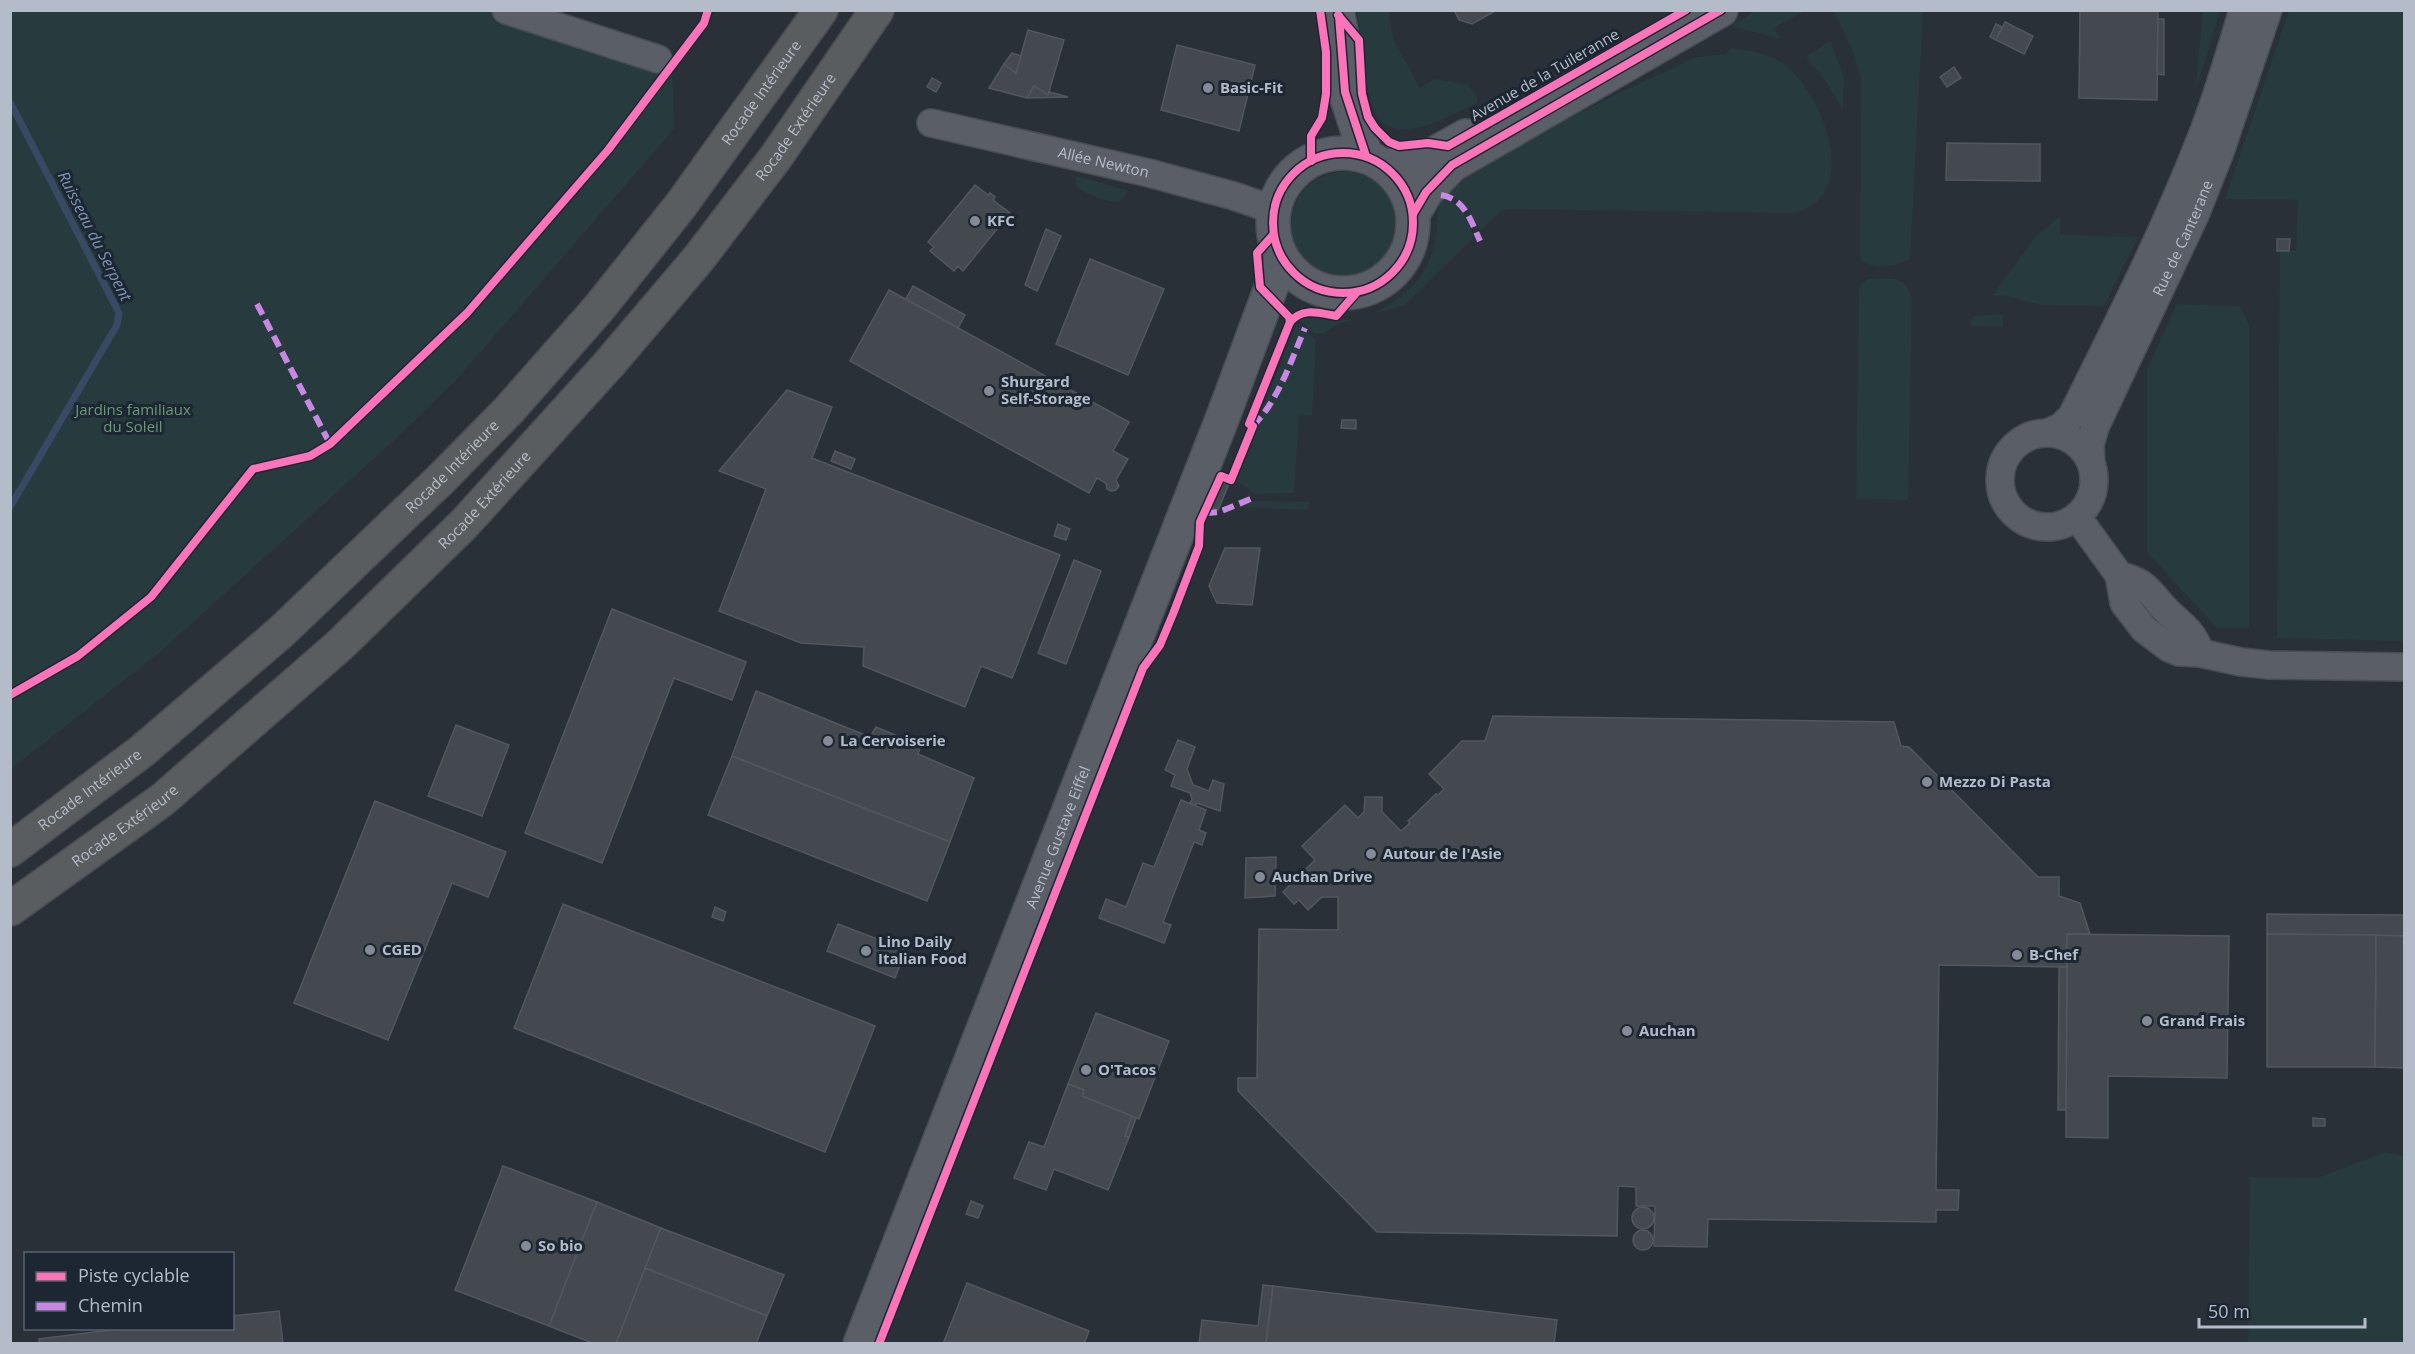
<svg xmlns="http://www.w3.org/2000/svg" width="2415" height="1354" font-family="'Open Sans',sans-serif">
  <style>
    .green { fill: #273a3e }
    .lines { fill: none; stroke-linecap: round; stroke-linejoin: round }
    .stream { stroke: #384963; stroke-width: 7 }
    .building { fill: #444950; stroke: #52575f; stroke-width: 1.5 }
    .minor-casing { stroke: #484c53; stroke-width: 30 }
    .tertiary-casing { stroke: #484c53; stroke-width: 36 }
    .motorway-casing { stroke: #474c53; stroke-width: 36 }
    .minor { stroke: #5a5e66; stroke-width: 27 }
    .tertiary { stroke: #5a5e66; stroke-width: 33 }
    .motorway { stroke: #5a5d60; stroke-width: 33 }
    .quiet { stroke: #c787e3; stroke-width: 6; stroke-dasharray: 12 6; stroke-linecap: butt }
    .cycleway-casing { stroke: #1d2633; stroke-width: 11 }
    .cycleway { stroke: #fb73b8; stroke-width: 8 }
    .poi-dot { fill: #848b96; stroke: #1d2633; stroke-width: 2 }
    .labels { text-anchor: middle; stroke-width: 6; stroke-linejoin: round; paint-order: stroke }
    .street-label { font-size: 15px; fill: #b4bcc9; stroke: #1d2633 }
    .poi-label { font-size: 15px; font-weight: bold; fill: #b4bcc9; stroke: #1d2633; text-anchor: start }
    .park-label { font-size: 15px; fill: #6b9a76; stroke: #1d2633 }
    .water-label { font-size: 16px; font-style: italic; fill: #7c92b1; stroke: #1d2633 }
  </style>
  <rect width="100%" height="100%" fill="#2a3038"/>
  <g class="green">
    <path d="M1757,10H1805V11L1773,28L1781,39L1731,26Z"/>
    <path d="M11,11H506L672,64L674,129L457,379L399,436L160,652L11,769Z"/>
    <path d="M1357,11H1389L1393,39L1420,88L1434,79L1468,85L1477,97V103C1458,111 1437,124 1417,128C1407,130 1390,130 1382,122C1365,107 1361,36 1357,11Z"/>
    <path d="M1834,11H1923L1910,258C1897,268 1877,269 1862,262L1860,257L1861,79L1851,47Z"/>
    <path d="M2203,11H2220L2195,92Z"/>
    <path d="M2289,11H2404V641L2277,638L2280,251H2296L2298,200L2225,199Z"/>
    <path d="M1830,41L1844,77L1843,110L1825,80L1806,57Z"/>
    <path d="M1731,48C1750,50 1774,55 1788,67C1824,99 1862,197 1794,213L1509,209L1500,211L1481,230L1464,204L1446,193L1465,175L1520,143L1623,91L1697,57L1726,54Z"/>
    <circle cx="1344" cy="225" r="53"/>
    <path d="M1076,176L1127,190L1125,197L1119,202C1106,202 1086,195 1076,186Z"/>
    <path d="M1442,197C1465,206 1466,215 1474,237L1405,305L1373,314C1410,294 1432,274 1437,229C1438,217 1436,208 1442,197Z"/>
    <path d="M2060,216V235L2138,237L2104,306L2041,305L2007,296L1993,295L2035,237Z"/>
    <path d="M1867,279C1888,279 1906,273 1912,299L1908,500L1856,499L1859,293L1861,284Z"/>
    <path d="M2177,304L2240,306L2249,325V628H2217L2147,552V370Z"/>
    <path d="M2000,314L2003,316V327L1970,326L1973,316Z"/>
    <path d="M1305,315L1324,316V319L1355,320L1340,323L1324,333L1316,334L1310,331L1299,319Z"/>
    <path d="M1296,324L1316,339L1312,416L1299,415L1294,493L1255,494L1235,479Z"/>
    <path d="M1252,501L1310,502L1307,510L1235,507Z"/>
    <path d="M2386,1152L2404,1156V1343H2248L2250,1177L2317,1178Z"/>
  </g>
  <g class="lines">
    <path class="stream" d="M10,102L119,313L117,325L10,507"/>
  </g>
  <g class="building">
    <path d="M1454,10H1497L1472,24L1459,20Z"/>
    <path d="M2080,10H2158L2157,100L2079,98Z"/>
    <path d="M2158,19H2164V75L2157,74Z"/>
    <path d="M2005,22L2033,36L2024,54L1996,40Z"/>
    <path d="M1996,24L2002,27L1996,40L1990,37Z"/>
    <path d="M1028,30L1064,40L1048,95L1034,86L1027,98L989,88L1004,64L1016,73Z"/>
    <path d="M1177,45L1255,65L1239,131L1161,110Z"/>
    <path d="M1012,53L1021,56L1016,73L1004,64Z"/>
    <path d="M1954,67L1961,78L1947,87L1940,77Z"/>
    <path d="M932,78L941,83L936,92L927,87Z"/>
    <path d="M1034,86L1048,95L1050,92L1068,97L1027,98Z"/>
    <path d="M1947,143L2040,144V181L1946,180Z"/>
    <path d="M975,185L988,195L990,193L995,197L993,200L1010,213L963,271L958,266L954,271L930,251L934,247L928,242Z"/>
    <path d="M1046,229L1061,236L1037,291L1025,285Z"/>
    <path d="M2277,239H2290L2289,251H2277Z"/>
    <path d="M1090,259L1164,289L1128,375L1056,344Z"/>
    <path d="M913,286L965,315L958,328L906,299Z"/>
    <path d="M889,290L1129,422L1113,451L1128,459L1116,480L1119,486L1116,490L1111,491L1107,489L1106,483L1097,478L1089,493L850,361Z"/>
    <path d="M787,390L832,407L812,458L1060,555L1012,678L981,666L965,707L863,666L864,647L801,643L719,611L766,489L719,471Z"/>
    <path d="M1342,420H1356V429L1341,428Z"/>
    <path d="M835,451L855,459L851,469L831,461Z"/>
    <path d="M1221,481L1229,484L1218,510L1211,508Z"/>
    <path d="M1058,524L1070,529L1066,540L1054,536Z"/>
    <path d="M1225,548H1260L1252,605L1217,603L1209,586Z"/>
    <path d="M1074,560L1101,571L1066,664L1038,653Z"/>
    <path d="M612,609L746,662L732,700L674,678L602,863L525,833Z"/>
    <path d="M756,691L870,737L876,727L921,746L918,754L974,778L950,842L732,756Z"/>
    <path d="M1493,716L1894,722L1901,746L1909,747L2038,877H2059V896L2080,903L2090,934H2067V967L1939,965L1936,1190H1959L1958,1210H1936V1222L1708,1219L1707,1247L1654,1246L1655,1206H1636V1187L1618,1186L1617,1236L1377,1232L1238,1091V1078H1257L1259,929L1338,930V897H1322L1308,910L1299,900L1294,904L1283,892L1315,860L1302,846L1345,805L1358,818L1364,812L1365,797H1382V812L1401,831L1410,823L1408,821L1436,794L1438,795L1444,789L1429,774L1462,741H1485Z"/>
    <path d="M456,725L509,745L482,816L428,796Z"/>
    <path d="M1178,740L1195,747L1187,769L1193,785L1209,791L1213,780L1224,784L1220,811L1197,803L1195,806L1190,803L1192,799L1190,793L1171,786L1175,775L1165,770Z"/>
    <path d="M732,756L950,842L927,901L708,815Z"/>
    <path d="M1181,800L1206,810L1199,830L1206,833L1202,845L1194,842L1163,922L1171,925L1164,943L1099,918L1106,899L1126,907L1143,863L1154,867Z"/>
    <path d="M375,801L506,852L488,897L452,883L388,1040L294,1003Z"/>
    <path d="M1276,857L1275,896L1245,898L1246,858Z"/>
    <path d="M563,904L875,1026L825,1152L514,1028Z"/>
    <path d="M715,907L726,912L723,921L712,917Z"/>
    <path d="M2267,914L2404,915V936L2267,934Z"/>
    <path d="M838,924L906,950L895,978L827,951Z"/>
    <path d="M2067,934L2229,936L2227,1078L2108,1076V1138L2066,1137Z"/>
    <path d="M2267,934L2376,935L2375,1067H2267Z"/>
    <path d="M2376,935L2404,936V1068L2375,1067Z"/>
    <path d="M2059,967H2067L2066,1110H2058Z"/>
    <path d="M1096,1013L1169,1041L1139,1119L1082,1096L1084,1090L1068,1084Z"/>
    <path d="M1068,1084L1084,1090L1082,1096L1132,1116L1125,1136L1129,1137L1108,1190L1054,1169L1046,1190L1014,1178L1029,1142L1044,1147Z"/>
    <path d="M1132,1116L1136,1118L1129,1137L1125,1136Z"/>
    <path d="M2313,1118L2325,1119V1126H2313Z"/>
    <path d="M503,1166L597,1202L549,1326L455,1290Z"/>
    <path d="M971,1201L983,1206L978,1218L966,1214Z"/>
    <path d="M597,1202L661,1228L616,1344H595L549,1326Z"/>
    <circle cx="1643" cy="1218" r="11"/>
    <path d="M661,1228L784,1275L767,1316L645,1268Z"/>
    <circle cx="1643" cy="1240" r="10"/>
    <path d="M645,1268L767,1316L756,1344H616Z"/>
    <path d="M967,1283L1089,1331L1084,1344H943Z"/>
    <path d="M1263,1285L1273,1286L1266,1344H1199L1202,1320L1258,1326Z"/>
    <path d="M1273,1286L1557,1320L1554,1344H1266Z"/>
    <path d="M279,1311L283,1344H39V1339L127,1328H232V1316Z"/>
  </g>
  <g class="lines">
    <g class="minor-casing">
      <g id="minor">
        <path d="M506,10L658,59"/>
        <path id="s1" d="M931,123L1149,173L1234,196L1274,210"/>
        <path d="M2050,432L2061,427L2072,416C2117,326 2163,235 2200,141C2217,99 2230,54 2243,10"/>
        <circle cx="2047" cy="480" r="47"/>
        <path id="s2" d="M2091,462L2090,445L2095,427L2195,215L2220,152L2268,10"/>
        <path d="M2077,517L2119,575L2124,603L2144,629L2169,648L2179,652L2200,653L2241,662L2269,665L2404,667"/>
        <path d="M2119,575C2127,578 2134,579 2141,584C2150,590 2157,601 2165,609C2179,624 2194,631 2200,653"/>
      </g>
    </g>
    <g class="tertiary-casing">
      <g id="tertiary">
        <path d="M1337,10L1341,31L1345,92L1366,156"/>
        <circle cx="1343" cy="223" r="70"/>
        <path d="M1385,166L1423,160L1466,136"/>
        <path d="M1413,214L1426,192L1452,165L1721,10"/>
        <path id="s3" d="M860,1344L1224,414L1282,258"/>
      </g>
    </g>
    <g class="motorway-casing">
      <g id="motorway">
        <path id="s4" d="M10,850L142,751L281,632L440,480L508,411L599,308L681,205L821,10"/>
        <path id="s5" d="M10,909L162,800L341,644L464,524L609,364L699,258L776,157L877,10"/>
      </g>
    </g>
    <use href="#minor" class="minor"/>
    <use href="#tertiary" class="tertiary"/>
    <use href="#motorway" class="motorway"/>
    <g class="quiet">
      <path d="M1441,195C1465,199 1471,221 1480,241"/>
      <path d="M257,304L330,444"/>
      <path d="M1253,426C1279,399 1290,363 1305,328"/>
      <path d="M1205,513L1219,512L1253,498"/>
    </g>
    <g class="cycleway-casing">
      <g id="cycleway">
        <path d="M1338,15L1359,40L1362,94L1368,117L1375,128L1389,142L1399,146L1428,143L1448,146L1686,10"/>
        <path d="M1339,16L1345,92L1366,156"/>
        <circle cx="1343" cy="223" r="70"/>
        <path d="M1311,161V136L1322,118L1326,94V52L1320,10"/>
        <path d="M1413,214L1426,192L1452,165L1721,10"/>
        <path d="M1273,235L1257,253L1260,287L1289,317L1290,322"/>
        <path d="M10,695L78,656L151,597L253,469L310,456L330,444L467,313L608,150L704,23L708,10"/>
        <path d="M879,1344L1143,668L1160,645L1173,614L1199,546L1200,522L1221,476L1231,480L1253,426L1249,424L1290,322C1303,307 1319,313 1336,316L1357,292"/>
      </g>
    </g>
    <use href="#cycleway" class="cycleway"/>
  </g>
  <g class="poi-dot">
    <circle cx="1208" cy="88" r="6"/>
    <circle cx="975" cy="221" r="6"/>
    <circle cx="989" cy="391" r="6"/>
    <circle cx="828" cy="741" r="6"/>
    <circle cx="1927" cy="782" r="6"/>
    <circle cx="1371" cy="854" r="6"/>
    <circle cx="1260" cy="877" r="6"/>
    <circle cx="370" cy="950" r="6"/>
    <circle cx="866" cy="951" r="6"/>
    <circle cx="2017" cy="955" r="6"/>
    <circle cx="2147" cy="1021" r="6"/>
    <circle cx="1627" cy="1031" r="6"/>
    <circle cx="1086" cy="1070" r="6"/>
    <circle cx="526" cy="1246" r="6"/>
  </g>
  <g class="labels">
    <g class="street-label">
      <text transform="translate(1545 75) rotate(-30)" y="5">Avenue de la Tuileranne</text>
      <text dy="5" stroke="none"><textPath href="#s4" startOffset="1072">Rocade Intérieure</textPath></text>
      <text dy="5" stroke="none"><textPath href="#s5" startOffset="1114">Rocade Extérieure</textPath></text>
      <text dy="5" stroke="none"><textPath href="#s1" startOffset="177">Allée Newton</textPath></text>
      <text dy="5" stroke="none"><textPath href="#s2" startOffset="244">Rue de Canterane</textPath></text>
      <text dy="5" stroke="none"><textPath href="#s4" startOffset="586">Rocade Intérieure</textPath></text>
      <text dy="5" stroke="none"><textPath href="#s5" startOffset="628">Rocade Extérieure</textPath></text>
      <text dy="5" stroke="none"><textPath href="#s4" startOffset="100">Rocade Intérieure</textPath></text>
      <text dy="5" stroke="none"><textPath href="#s5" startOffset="142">Rocade Extérieure</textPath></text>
      <text dy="5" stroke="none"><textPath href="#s3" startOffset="544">Avenue Gustave Eiffel</textPath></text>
    </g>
    <g class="poi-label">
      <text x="1220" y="93">Basic-Fit</text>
      <text x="987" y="226">KFC</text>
      <text x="1001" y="387">Shurgard<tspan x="1001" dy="17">Self-Storage</tspan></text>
      <text x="840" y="746">La Cervoiserie</text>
      <text x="1939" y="787">Mezzo Di Pasta</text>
      <text x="1383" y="859">Autour de l'Asie</text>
      <text x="1272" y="882">Auchan Drive</text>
      <text x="878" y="947">Lino Daily<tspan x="878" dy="17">Italian Food</tspan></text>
      <text x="382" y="955">CGED</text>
      <text x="2029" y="960">B-Chef</text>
      <text x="2159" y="1026">Grand Frais</text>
      <text x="1639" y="1036">Auchan</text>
      <text x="1098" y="1075">O'Tacos</text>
      <text x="538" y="1251">So bio</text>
    </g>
    <g class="park-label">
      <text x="133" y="415">Jardins familiaux<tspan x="133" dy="17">du Soleil</tspan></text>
    </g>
    <g class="water-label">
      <text transform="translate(95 236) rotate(63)" y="6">Ruisseau du Serpent</text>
    </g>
  </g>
  <rect width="2415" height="1354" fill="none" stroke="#b4bcc9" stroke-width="24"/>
  <rect x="24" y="1252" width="210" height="78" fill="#1d2633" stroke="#59626f" stroke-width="1.5"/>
  <rect x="36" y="1272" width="30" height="9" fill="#fb73b8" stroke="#59626f" stroke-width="1.5"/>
  <text x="78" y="1282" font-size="18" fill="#b4bcc9">Piste cyclable</text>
  <rect x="36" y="1302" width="30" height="9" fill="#c787e3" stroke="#59626f" stroke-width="1.5"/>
  <text x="78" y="1312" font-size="18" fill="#b4bcc9">Chemin</text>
  <path d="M2199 1318v9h166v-9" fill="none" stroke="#b4bcc9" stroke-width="3"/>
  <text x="2208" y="1318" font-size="18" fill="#b4bcc9" stroke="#1d2633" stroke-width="4.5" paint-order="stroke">50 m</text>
</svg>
